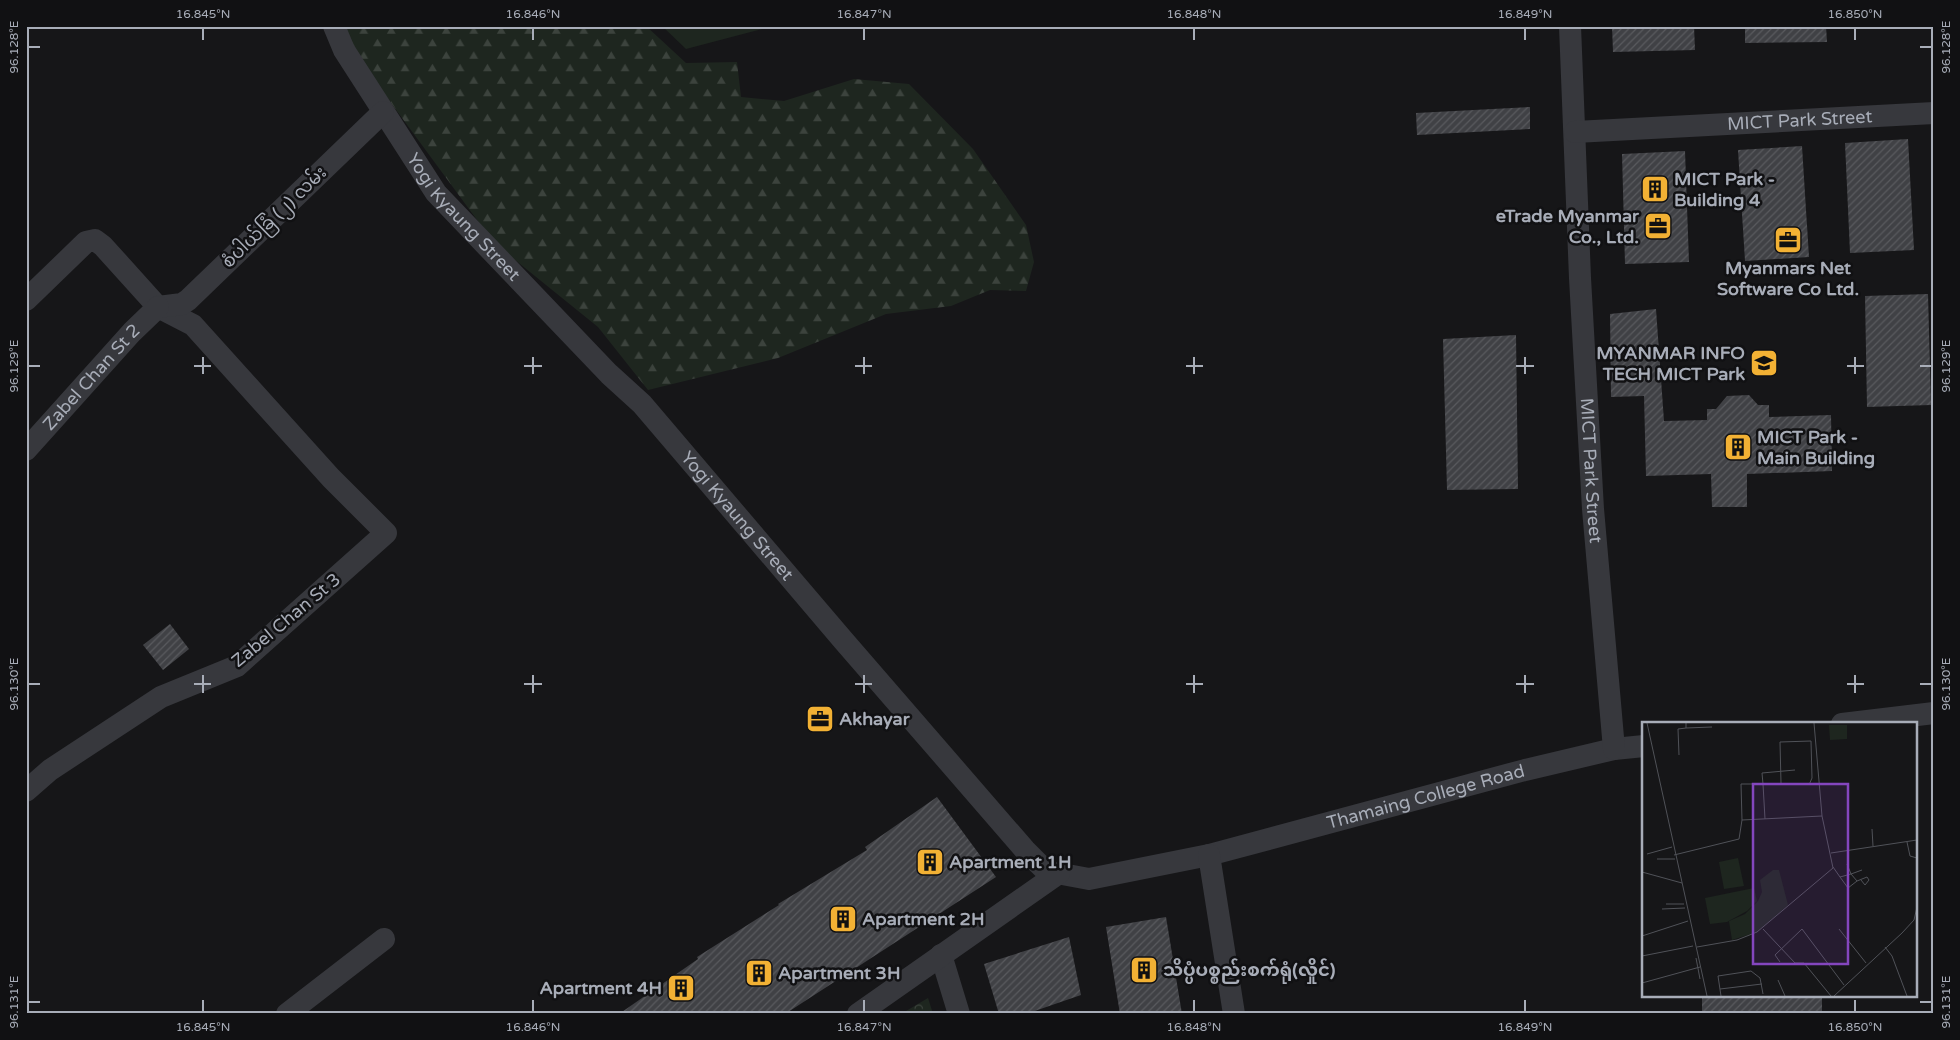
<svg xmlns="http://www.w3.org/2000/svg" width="1960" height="1040" font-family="'Varela Round','Noto Sans Myanmar',sans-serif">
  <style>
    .grass { fill: #1e261f }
    .forest { fill: url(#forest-firs) }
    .park { fill: url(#park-crowns) }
    .building { fill: url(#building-hatch) }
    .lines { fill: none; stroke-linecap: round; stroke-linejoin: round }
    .street { stroke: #37383d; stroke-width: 22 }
    .ticks { fill: none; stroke: #a8adb8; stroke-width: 2 }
    .labels { text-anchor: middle; stroke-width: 5; stroke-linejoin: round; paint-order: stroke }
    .street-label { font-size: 18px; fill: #a8adb8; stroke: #111113 }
    .poi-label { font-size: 18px; font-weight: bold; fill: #a8adb8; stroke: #111113; text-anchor: start }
    .inset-road { fill: none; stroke: #505258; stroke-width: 1 }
    .view { fill: #8446be; fill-opacity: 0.15; stroke: #8446be; stroke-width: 2.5 }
    .inset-edge { fill: none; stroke: #a8adb8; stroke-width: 2.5 }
    .neatline { fill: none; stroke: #a8adb8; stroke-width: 2 }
    .ticks-label { font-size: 12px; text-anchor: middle; fill: #a8adb8 }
  </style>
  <defs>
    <pattern id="forest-firs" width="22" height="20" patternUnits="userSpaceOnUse" patternTransform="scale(1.25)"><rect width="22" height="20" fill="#1e261f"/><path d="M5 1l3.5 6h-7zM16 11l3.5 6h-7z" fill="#3c433d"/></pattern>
    <pattern id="park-crowns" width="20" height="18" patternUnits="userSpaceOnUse" patternTransform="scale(1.25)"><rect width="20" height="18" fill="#1e261f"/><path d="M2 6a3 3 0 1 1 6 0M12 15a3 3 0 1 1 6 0" fill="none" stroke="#3c433d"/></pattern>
    <pattern id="building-hatch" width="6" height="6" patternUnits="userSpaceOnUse" patternTransform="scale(1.25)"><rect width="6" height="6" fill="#404145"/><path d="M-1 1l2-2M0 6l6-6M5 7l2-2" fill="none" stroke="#595a5e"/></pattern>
  </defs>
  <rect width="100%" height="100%" fill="#161618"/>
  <path class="grass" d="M662,26H773L686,49Z"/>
  <path class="forest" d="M342,26H646L686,63L737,62L741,97L784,101L854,79L909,84L973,149L1026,225L1034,262L1026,291L990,290L951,306L886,314L778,358L648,390L598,327L494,243L352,50Z"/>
  <path class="park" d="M928,998L933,1014H901Z"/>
  <g class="building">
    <path d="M1612,26H1694L1695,50L1613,52Z"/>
    <path d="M1745,26H1826L1827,42L1745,43Z"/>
    <path d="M1530,107V129L1417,135L1416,113Z"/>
    <path d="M1908,139L1914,250L1850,253L1845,143Z"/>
    <path d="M1802,146L1809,257L1745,261L1738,150Z"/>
    <path d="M1685,151L1689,262L1625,264L1622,154Z"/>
    <path d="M1928,294L1931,405L1867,407L1865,296Z"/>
    <path d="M1656,309L1664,421L1707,420V409H1716L1727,396L1749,395L1758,405H1769V417L1831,415L1832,471L1747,474V507H1712L1711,474L1646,476L1644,396L1611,397L1610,314Z"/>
    <path d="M1516,335L1518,489L1447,490L1443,339Z"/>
    <path d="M170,624L189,649L163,670L143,645Z"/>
    <path d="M937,797L996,877L785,1014H619L698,959L697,957L779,905L778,904L867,850L865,847Z"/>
    <path d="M1166,917L1182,1014H1120L1106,927Z"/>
    <path d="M1069,937L1081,995L1026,1014H999L984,964Z"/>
    <rect x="1702" y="996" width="120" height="18"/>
  </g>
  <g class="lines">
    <g class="street">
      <path id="s1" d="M334,26L344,50L436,193L609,374L642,404L843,640L1025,850L1046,871L1089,879L1209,855L1525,770L1614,749L1644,746"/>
      <path id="s2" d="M1570,26L1580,278L1593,509L1614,749"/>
      <path id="s3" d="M1575,132L1934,113"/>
      <path d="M26,300L86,242L95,240L103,246L158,307L193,325L331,478L386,533L237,666L161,697L50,770L26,791"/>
      <path d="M158,307L182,304L188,300L383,112"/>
      <path id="s4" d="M26,450L132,332L158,307"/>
      <path d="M1842,724L1934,713"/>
      <path d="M1209,855L1234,1014"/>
      <path d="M941,955L959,1014"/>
      <path d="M287,1014L384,939"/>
      <path d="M858,1014L1059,873"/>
    </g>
  </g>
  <path class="ticks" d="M203,28V40M533,28V40M864,28V40M1194,28V40M1525,28V40M1855,28V40M28,47H40M1920,47H1932M203,357V374M533,357V374M864,357V374M1194,357V374M1525,357V374M1855,357V374M28,366H40M194,366H211M524,366H542M855,366H872M1186,366H1203M1516,366H1534M1847,366H1864M1920,366H1932M203,675V693M533,675V693M864,675V693M1194,675V693M1525,675V693M1855,675V693M28,684H40M194,684H211M524,684H542M855,684H872M1186,684H1203M1516,684H1534M1847,684H1864M1920,684H1932M203,1000V1012M533,1000V1012M864,1000V1012M1194,1000V1012M1525,1000V1012M1855,1000V1012M28,1002H40M1920,1002H1932"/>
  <defs>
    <g id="building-square" transform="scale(1.4375)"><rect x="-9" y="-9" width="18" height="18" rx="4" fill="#f2b134" stroke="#111113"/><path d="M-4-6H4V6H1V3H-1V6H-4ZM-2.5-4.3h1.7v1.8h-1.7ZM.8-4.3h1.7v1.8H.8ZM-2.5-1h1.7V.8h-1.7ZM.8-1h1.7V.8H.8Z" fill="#111"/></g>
    <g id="office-square" transform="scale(1.4375)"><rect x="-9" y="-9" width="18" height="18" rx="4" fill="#f2b134" stroke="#111113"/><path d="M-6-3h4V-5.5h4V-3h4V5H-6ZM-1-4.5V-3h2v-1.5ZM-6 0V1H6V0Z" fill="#111"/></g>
    <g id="school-square" transform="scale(1.4375)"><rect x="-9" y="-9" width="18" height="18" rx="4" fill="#f2b134" stroke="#111113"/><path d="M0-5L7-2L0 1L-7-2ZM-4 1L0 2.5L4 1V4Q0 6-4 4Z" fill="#111"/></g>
  </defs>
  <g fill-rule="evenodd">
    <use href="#building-square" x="1655" y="189"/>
    <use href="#office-square" x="1658" y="226"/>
    <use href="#office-square" x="1788" y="240"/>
    <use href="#school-square" x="1764" y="363"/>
    <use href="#building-square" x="1738" y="447"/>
    <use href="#office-square" x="820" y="719"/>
    <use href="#building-square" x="930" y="862"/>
    <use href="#building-square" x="843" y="919"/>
    <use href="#building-square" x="1144" y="970"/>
    <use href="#building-square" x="759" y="973"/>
    <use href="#building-square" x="681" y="988"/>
  </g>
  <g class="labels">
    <g class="street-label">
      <text dy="6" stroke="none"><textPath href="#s3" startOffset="225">MICT Park Street</textPath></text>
      <text dy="6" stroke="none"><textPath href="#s1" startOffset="232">Yogi Kyaung Street</textPath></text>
      <text transform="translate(274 217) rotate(-44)" y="6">စံပါယ်ခြံ (၂) လမ်း</text>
      <text dy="6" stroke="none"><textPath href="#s4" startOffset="98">Zabel Chan St 2</textPath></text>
      <text dy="6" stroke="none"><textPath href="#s2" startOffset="445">MICT Park Street</textPath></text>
      <text dy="6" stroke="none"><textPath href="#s1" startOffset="638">Yogi Kyaung Street</textPath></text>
      <text transform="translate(286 620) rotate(-40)" y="6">Zabel Chan St 3</text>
      <text dy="6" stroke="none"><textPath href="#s1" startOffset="1499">Thamaing College Road</textPath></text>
    </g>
    <g class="poi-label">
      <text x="1674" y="185">MICT Park -<tspan x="1674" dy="21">Building 4</tspan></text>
      <text x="1639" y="222" text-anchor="end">eTrade Myanmar<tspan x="1639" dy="21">Co., Ltd.</tspan></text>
      <text x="1788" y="274" text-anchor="middle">Myanmars Net<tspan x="1788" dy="21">Software Co Ltd.</tspan></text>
      <text x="1745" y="359" text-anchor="end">MYANMAR INFO<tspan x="1745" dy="21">TECH MICT Park</tspan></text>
      <text x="1757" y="443">MICT Park -<tspan x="1757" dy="21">Main Building</tspan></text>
      <text x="839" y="725">Akhayar</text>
      <text x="949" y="868">Apartment 1H</text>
      <text x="862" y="925">Apartment 2H</text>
      <text x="1163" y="976">သိပ္ပံပစ္စည်းစက်ရုံ(လှိုင်)</text>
      <text x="778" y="979">Apartment 3H</text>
      <text x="662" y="994" text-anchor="end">Apartment 4H</text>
    </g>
  </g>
  <g transform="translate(1642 722)">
    <rect width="275" height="275" fill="#161618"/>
    <path d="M187,3H205V17L188,18ZM96,136L102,164L82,167L77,140ZM112,166L115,179L105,189L85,200L68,202L63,176Z" fill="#1e261f"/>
    <path d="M131,148H137L146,183L115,210L90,218L87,199L103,192L116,179L120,170L118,158Z" fill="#1e261f"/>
    <path class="inset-road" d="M5,1L65,274M44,6L70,5M37,33L36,7L44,6V1M139,61L138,20L169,19L170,56L167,63M123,97L121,62H176M100,98L99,62H121L120,51L153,48M230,107L231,124M265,120L268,134L275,136M189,131L275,118M5,132L30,125M32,133L97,117L100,98L180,94M15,137H33M205,142L209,152L220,148M191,145L198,155L206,166L215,159L209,152L198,155M0,150L40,161M215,159L225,155L227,158L223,163L219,158M24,182H42M20,187L43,186M121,207L153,241H162L189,274M197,207L224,241M0,214L46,199M55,225L95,218L115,210L191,146L180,94L172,1M243,225L250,234L265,274M0,234L51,224M54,236L58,257M138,240L133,233L160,207L202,263M136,258L143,274M0,261L58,245M78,267L120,262M79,274L76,254L109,249L118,256L121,272M192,274L260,211L272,198L275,185"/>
    <path class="view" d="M111,62H206V242H111Z"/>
    <rect width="275" height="275" class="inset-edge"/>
  </g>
  <rect width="1960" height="1040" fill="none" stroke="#111113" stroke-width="55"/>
  <rect x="28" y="28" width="1904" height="984" class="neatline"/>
  <g class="ticks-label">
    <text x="203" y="18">16.845°N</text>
    <text x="533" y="18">16.846°N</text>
    <text x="864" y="18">16.847°N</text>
    <text x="1194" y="18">16.848°N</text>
    <text x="1525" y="18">16.849°N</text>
    <text x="1855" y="18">16.850°N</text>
    <text transform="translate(1946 47) rotate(-90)" y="4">96.128°E</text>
    <text transform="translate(14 47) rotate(-90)" y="4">96.128°E</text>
    <text transform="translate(1946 366) rotate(-90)" y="4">96.129°E</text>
    <text transform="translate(14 366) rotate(-90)" y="4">96.129°E</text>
    <text transform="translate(1946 684) rotate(-90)" y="4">96.130°E</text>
    <text transform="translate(14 684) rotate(-90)" y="4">96.130°E</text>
    <text transform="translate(14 1002) rotate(-90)" y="4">96.131°E</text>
    <text transform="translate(1946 1002) rotate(-90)" y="4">96.131°E</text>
    <text x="203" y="1031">16.845°N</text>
    <text x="533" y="1031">16.846°N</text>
    <text x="864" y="1031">16.847°N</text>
    <text x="1194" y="1031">16.848°N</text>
    <text x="1525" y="1031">16.849°N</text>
    <text x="1855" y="1031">16.850°N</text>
  </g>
</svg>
